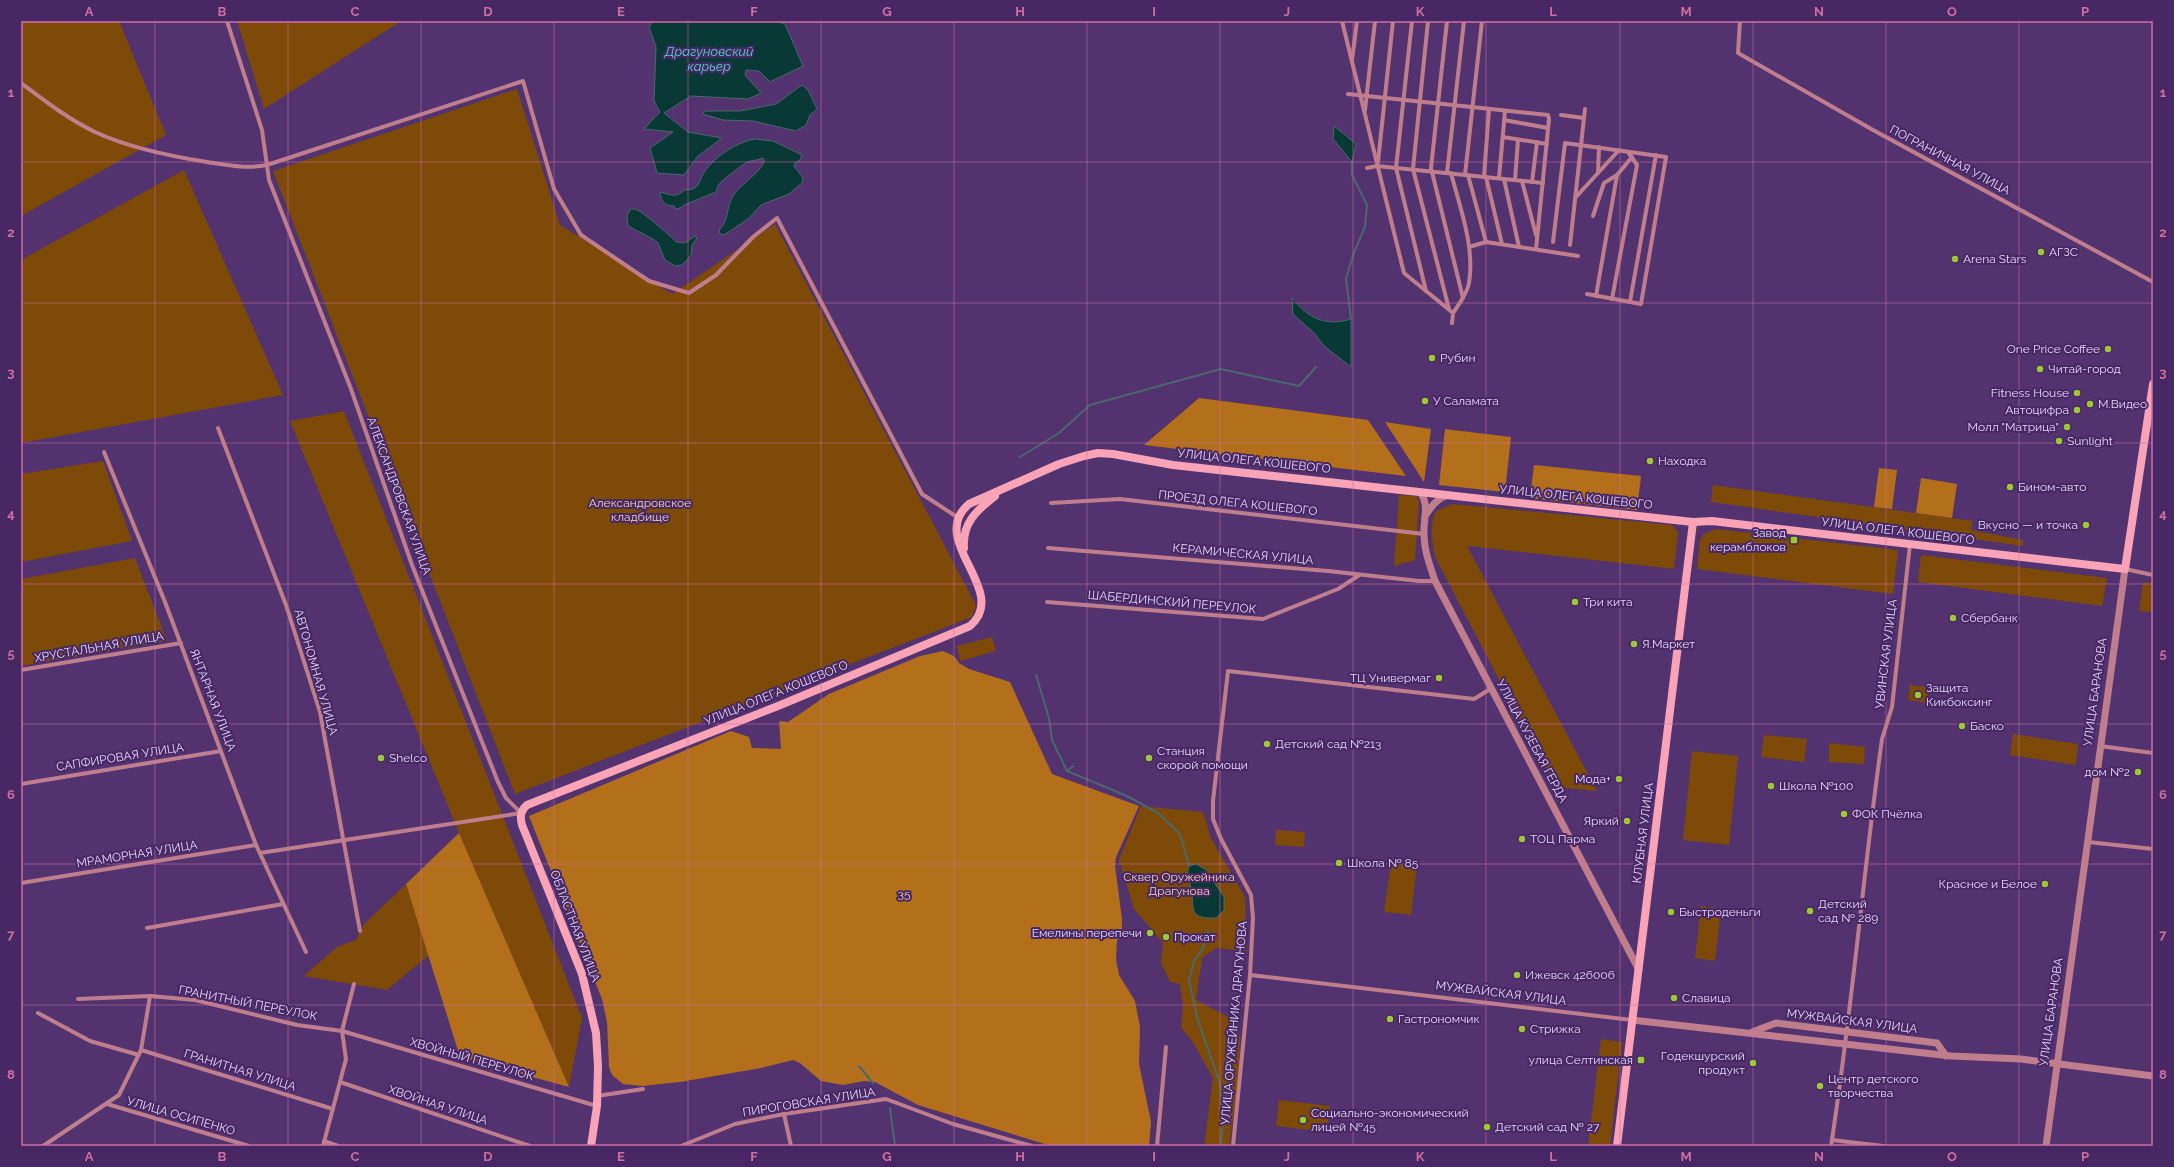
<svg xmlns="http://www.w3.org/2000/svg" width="2174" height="1167" font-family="Raleway,sans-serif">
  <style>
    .green { fill: #7d4a07 }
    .forest { fill: #b46f1a }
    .water { fill: #083934; stroke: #4a686f }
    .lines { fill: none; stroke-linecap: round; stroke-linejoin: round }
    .stream { stroke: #4a686f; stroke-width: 2 }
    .minor { stroke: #c07e8c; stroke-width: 4 }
    .tertiary { stroke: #c07e8c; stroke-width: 7 }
    .secondary { stroke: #f8a4b6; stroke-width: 8 }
    .grid { fill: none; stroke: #d16da2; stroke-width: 1; stroke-opacity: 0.55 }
    .poi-dot { fill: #9dca30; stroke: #472864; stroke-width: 1.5 }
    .labels { text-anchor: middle; stroke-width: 4; stroke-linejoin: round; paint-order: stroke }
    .street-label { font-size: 12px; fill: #e4d4f9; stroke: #472864 }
    .poi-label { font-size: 12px; fill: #e4d4f9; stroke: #472864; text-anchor: start }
    .park-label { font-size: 12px; fill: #f7d2af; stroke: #472864 }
    .water-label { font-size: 13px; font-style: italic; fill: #47dbcc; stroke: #472864 }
    .neatline { fill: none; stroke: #d16da2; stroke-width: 1.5 }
    .grid-label { font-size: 13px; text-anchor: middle; font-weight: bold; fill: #d16da2 }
  </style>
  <rect width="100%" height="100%" fill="#523370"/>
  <g class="green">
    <path d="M21,21H119L166,135L21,216Z"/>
    <path d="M237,21H401L264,109Z"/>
    <path d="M517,89L560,225L672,294L775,224L976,605L972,617L515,794L273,171Z"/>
    <path d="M184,170L283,395L21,443V260Z"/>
    <path d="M344,411L582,1018L569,1087L459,833L290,421Z"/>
    <path d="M103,461L132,541L21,562V474Z"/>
    <path d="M1713,485L1973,521L1971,530L2023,540V546L1711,502Z"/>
    <path d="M1399,495L1416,496L1419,501L1415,560L1394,566Z"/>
    <path d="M1452,504L1672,525L1678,532L1674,569L1467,546L1597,791L1555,787L1435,557C1432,541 1429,526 1436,511Z"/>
    <path d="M1716,529L1898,550L1893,594L1697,569L1700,540L1704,534Z"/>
    <path d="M1921,555L2107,578L2102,606L1918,582Z"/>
    <path d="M135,558L167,641L21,666V579Z"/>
    <path d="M2143,582L2153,583V612L2139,611Z"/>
    <path d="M992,637L996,651L960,661L957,646Z"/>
    <path d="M1910,685L1925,687V690H1929L1927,703L1908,700Z"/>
    <path d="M2013,734L2078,744L2076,765L2010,755Z"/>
    <path d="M1764,735L1807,739L1804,762L1761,757Z"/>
    <path d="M1831,743L1864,747L1865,749L1864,764L1829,762V744Z"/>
    <path d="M1692,751L1738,756L1729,845L1683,840Z"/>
    <path d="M1141,806L1203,812L1211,838L1245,897L1247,951L1216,948L1202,958L1196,1000L1232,1019L1240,1037L1239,1078L1229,1146H1204L1213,1078L1192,1041L1181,1028L1183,1006L1180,984L1170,982L1161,963L1163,943L1134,909L1119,860Z"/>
    <path d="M1276,830L1305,832L1304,847L1275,845Z"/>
    <path d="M1391,862L1417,865L1411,915L1384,912Z"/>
    <path d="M406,884L429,955L387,990L304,976L337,947L356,940L364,924Z"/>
    <path d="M1701,906L1721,909L1715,961L1695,958Z"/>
    <path d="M1601,1039L1622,1042L1610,1146H1588Z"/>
    <path d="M1279,1100L1330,1106L1327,1132L1276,1126Z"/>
  </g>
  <g class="forest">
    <path d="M1199,398L1368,420L1406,476L1144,445Z"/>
    <path d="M1385,422L1431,429L1424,482Z"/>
    <path d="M1445,429L1511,437L1505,492L1439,485Z"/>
    <path d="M1534,465L1641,476L1637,510L1530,498Z"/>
    <path d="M1879,468L1897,470L1892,509L1874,507Z"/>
    <path d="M1921,478L1957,484L1952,518L1916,513Z"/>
    <path d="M943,651L954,656L959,663L969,669L1010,682L1052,774L1139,806L1116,857L1115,866L1122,919V932L1117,941L1116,959L1119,975L1135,1001L1140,1027L1139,1064L1151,1122L1149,1146H1051L918,1105L875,1082L864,1081L843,1085L821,1081L800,1063L793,1060L761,1068L680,1082L642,1086L623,1084L612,1075L609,1067L607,1022L602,999L529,816L731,731L749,737L752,748L781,749L779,721L788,722L829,694L920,656Z"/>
    <path d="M459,833L569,1087L460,1057L406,884Z"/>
  </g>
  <g class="water">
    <path d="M653,21H775L785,24L803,66L770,82L759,71L746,70L745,75L761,93L748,99L691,96L664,113L688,132L722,138L698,156L684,175L657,173L650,148L673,132L644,129L660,112L654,101L656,47L649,27Z"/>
    <path d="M802,85L808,90L817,109L810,115L806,125L796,131L753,121L723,120L703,114L705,111H740L776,104Z"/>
    <path d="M1334,126L1356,144L1352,162L1333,139Z"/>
    <path d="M754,139L773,141L802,155L800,160L796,162L794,166L803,178L802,183L789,194L761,205L748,219L724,235L720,234L719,230C729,222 726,207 733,196C738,186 766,169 764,159L762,158C757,161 752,160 747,162C744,164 722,180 720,183C718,185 717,189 716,192L684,205L680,208L676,209L674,206C665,206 662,202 660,194L661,192C669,195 678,198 684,190C688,190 692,190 696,187C700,184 701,176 705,171C716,156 735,143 754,139Z"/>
    <path d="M630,209C633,209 636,209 639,211C644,213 674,239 676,242L685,243L695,236L697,238L692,245L691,255L687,260L682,265L675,266L665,260L658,243L653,239L628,226L627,216Z"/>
    <path d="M1292,298C1308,318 1326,327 1351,319V367L1324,346L1315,334L1293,314Z"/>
    <path d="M1196,864L1206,870L1224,897V910L1216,918C1185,919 1196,907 1191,888C1189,879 1186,875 1189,866Z"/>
  </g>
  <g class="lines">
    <g class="stream">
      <path d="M1351,319L1346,279L1353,255L1365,227L1367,205L1352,175V162"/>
      <path d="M1020,457L1059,433L1090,405L1221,369L1299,386L1316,367"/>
      <path d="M1036,675L1049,718L1052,740L1067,771L1127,796L1158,813L1180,834L1189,866"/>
      <path d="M1067,771L1073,766"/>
      <path d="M1208,931L1202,950L1194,961L1189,981L1198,1021L1220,1083L1223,1122L1221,1146"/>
      <path d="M859,1066L873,1083"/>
      <path d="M890,1108L895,1146"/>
    </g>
    <g class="minor">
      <path d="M227,21L262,130L269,180L351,389L412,565L463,694L498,782L506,798L521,813"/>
      <path d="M1342,21L1404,273L1453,313L1452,323"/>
      <path d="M1412,21L1396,168L1426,291"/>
      <path d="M1428,21L1413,169L1449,309"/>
      <path d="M1447,21L1431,168L1463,298"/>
      <path d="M1740,21L1738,53L1873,130L2153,282"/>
      <path d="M1352,60L1357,21"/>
      <path d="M21,83C45,101 68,119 95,132C129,148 169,156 207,162C227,165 247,169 267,165L523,81L554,189L581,235L649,281L689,293L716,275L753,237L777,218L922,494L957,517"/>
      <path d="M1348,94L1548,115L1549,119L1536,249"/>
      <path d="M1365,110L1375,21"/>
      <path d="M1561,115L1584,118"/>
      <path d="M1504,120L1548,128"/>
      <path d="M1503,137L1547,144"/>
      <path d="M1378,162L1393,21"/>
      <path d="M1367,168L1377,166L1543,183"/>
      <path d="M1447,173L1464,21"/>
      <path d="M1451,173C1460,208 1475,247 1469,283C1467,294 1459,304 1453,313"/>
      <path d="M1598,173L1599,147"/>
      <path d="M1465,175L1482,21"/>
      <path d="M1468,175L1486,242"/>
      <path d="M1484,177L1489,109"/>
      <path d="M1486,177L1502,244"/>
      <path d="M1499,178L1505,111"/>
      <path d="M1504,179L1519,247"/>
      <path d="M1515,180L1518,140"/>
      <path d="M1522,181L1536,235"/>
      <path d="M1532,182L1537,142"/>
      <path d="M1576,197L1619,150"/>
      <path d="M1593,216L1604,183L1617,175"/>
      <path d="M1553,242L1565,143L1666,157L1641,304L1587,294"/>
      <path d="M1570,245L1585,109"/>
      <path d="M1469,247L1486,242L1578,256"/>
      <path d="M1596,296L1617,175L1632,157"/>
      <path d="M1612,299L1637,165L1628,152"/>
      <path d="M1630,302L1656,155"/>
      <path d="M218,428L286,605L320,712L360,931"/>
      <path d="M104,452L165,602L256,845L306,952"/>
      <path d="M1051,503L1120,499L1424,534"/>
      <path d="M1048,548L1328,571L1419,581H1435"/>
      <path d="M2125,569L2153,575"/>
      <path d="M1047,602L1263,619L1338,589L1358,576"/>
      <path d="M21,670L181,643"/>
      <path d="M2100,746L2153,753"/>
      <path d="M21,784L221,751"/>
      <path d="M2088,842L2153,849"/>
      <path d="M260,853L521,813"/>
      <path d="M21,883L256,845"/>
      <path d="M147,928L283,904"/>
      <path d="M1250,975L1632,1020"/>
      <path d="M78,999L150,996L195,1000L297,1025L342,1031L597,1106"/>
      <path d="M38,1013L90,1041L139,1055"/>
      <path d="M141,1050L333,1109"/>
      <path d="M340,1082L530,1146"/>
      <path d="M597,1096L643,1089"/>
      <path d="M107,1104L249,1146"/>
      <path d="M784,1114L791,1146"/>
      <path d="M1832,1140L1883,1146"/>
      <path d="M324,1141L338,1146"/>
      <path d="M43,1146L119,1095L141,1050L150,996"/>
      <path d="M323,1146L346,1059L342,1031L354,984"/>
      <path d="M681,1146L735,1124L784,1114L886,1099L953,1124L1032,1146"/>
      <path d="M1157,1146L1166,1047"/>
      <path d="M1233,1146L1250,975L1253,918L1251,895L1221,839L1213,819V801L1228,671L1474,699L1492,688"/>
      <path d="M1831,1146C1852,1011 1863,874 1882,739L1892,707L1910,544"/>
    </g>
    <g class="tertiary">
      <path d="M1420,492C1430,505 1423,519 1424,535C1424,551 1430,565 1435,581L1639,970"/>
      <path d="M1425,516C1432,506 1436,499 1448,495"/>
      <path d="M1632,1020L1951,1056L2021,1059L2153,1076"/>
      <path d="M1752,1032L1776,1023L1937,1043L1946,1056"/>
      <path d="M2046,1146L2125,569"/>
    </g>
    <g class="secondary">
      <path d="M964,548C962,523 977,510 995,496"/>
      <path d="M591,1146L597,1106L598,1066L596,1033L582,974L522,825C520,817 520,811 527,805L778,706L970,626C1011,591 926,540 969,504L1059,464L1084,456L1098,453L1113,454L1173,465L1693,522L1712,521L2125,569L2153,384"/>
      <path d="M1617,1146L1693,522"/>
    </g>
  </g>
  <path class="grid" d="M155,21V1146M288,21V1146M421,21V1146M554,21V1146M688,21V1146M821,21V1146M954,21V1146M1087,21V1146M1220,21V1146M1353,21V1146M1486,21V1146M1620,21V1146M1753,21V1146M1886,21V1146M2019,21V1146M21,162H2153M21,303H2153M21,443H2153M21,584H2153M21,724H2153M21,864H2153M21,1005H2153"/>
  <g class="poi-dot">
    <circle cx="2041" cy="252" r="4"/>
    <circle cx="1955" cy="259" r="4"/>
    <circle cx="2108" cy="349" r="4"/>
    <circle cx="1432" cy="358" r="4"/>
    <circle cx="2040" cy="369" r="4"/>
    <circle cx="2077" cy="393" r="4"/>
    <circle cx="1425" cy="401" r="4"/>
    <circle cx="2090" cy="404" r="4"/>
    <circle cx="2077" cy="410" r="4"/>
    <circle cx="2067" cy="427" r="4"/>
    <circle cx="2059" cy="441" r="4"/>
    <circle cx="1650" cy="461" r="4"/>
    <circle cx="2010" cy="487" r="4"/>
    <circle cx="2086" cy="525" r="4"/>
    <rect x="1790" y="536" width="8" height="8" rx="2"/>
    <circle cx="1575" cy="602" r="4"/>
    <circle cx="1953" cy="618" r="4"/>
    <circle cx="1634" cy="644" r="4"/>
    <circle cx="1439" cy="678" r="4"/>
    <circle cx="1918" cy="695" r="4"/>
    <circle cx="1962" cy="726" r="4"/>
    <circle cx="1267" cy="744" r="4"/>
    <circle cx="381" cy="758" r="4"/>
    <circle cx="1149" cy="758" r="4"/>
    <circle cx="2138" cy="772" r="4"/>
    <circle cx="1619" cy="779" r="4"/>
    <circle cx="1771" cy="786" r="4"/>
    <circle cx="1844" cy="814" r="4"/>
    <circle cx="1627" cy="821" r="4"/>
    <circle cx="1522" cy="839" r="4"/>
    <circle cx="1339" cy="863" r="4"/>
    <circle cx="2045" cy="884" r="4"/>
    <circle cx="1810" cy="911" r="4"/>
    <circle cx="1671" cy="912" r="4"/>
    <circle cx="1150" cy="933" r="4"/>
    <circle cx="1166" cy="937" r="4"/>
    <circle cx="1517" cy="975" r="4"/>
    <circle cx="1674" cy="998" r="4"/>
    <circle cx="1390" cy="1019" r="4"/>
    <circle cx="1522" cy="1029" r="4"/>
    <rect x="1637" y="1056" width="8" height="8" rx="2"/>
    <circle cx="1753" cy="1063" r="4"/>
    <circle cx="1820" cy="1086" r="4"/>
    <circle cx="1303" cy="1120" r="4"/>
    <circle cx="1487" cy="1127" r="4"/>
  </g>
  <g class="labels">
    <g class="street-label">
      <text transform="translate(1950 160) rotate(28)" y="4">ПОГРАНИЧНАЯ УЛИЦА</text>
      <text transform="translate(1254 461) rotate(6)" y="4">УЛИЦА ОЛЕГА КОШЕВОГО</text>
      <text transform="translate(399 496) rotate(70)" y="4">АЛЕКСАНДРОВСКАЯ УЛИЦА</text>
      <text transform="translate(1576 497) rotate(6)" y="4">УЛИЦА ОЛЕГА КОШЕВОГО</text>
      <text transform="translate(1238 503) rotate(6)" y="4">ПРОЕЗД ОЛЕГА КОШЕВОГО</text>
      <text transform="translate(1898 531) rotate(7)" y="4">УЛИЦА ОЛЕГА КОШЕВОГО</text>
      <text transform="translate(1243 554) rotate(5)" y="4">КЕРАМИЧЕСКАЯ УЛИЦА</text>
      <text transform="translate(1172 602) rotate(5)" y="4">ШАБЕРДИНСКИЙ ПЕРЕУЛОК</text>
      <text transform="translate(99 647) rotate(-10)" y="4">ХРУСТАЛЬНАЯ УЛИЦА</text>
      <text transform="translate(1886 654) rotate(-83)" y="4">УВИНСКАЯ УЛИЦА</text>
      <text transform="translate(316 672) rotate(74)" y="4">АВТОНОМНАЯ УЛИЦА</text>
      <text transform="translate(2095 692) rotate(-82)" y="4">УЛИЦА БАРАНОВА</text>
      <text transform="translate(776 693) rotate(-22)" y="4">УЛИЦА ОЛЕГА КОШЕВОГО</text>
      <text transform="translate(213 700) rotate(69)" y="4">ЯНТАРНАЯ УЛИЦА</text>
      <text transform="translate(1532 741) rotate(62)" y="4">УЛИЦА КУЗЕБАЯ ГЕРДА</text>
      <text transform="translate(120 757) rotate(-9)" y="4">САПФИРОВАЯ УЛИЦА</text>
      <text transform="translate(1643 833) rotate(-83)" y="4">КЛУБНАЯ УЛИЦА</text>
      <text transform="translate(137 854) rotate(-9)" y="4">МРАМОРНАЯ УЛИЦА</text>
      <text transform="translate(575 926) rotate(69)" y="4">ОБЛАСТНАЯ УЛИЦА</text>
      <text transform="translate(1501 993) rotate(7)" y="4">МУЖВАЙСКАЯ УЛИЦА</text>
      <text transform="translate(248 1003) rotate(11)" y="4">ГРАНИТНЫЙ ПЕРЕУЛОК</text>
      <text transform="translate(2051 1012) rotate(-82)" y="4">УЛИЦА БАРАНОВА</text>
      <text transform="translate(1852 1021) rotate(7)" y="4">МУЖВАЙСКАЯ УЛИЦА</text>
      <text transform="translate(1234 1023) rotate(-85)" y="4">УЛИЦА ОРУЖЕЙНИКА ДРАГУНОВА</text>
      <text transform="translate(472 1059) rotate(16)" y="4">ХВОЙНЫЙ ПЕРЕУЛОК</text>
      <text transform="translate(240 1070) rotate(17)" y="4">ГРАНИТНАЯ УЛИЦА</text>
      <text transform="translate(809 1102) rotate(-9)" y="4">ПИРОГОВСКАЯ УЛИЦА</text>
      <text transform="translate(438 1105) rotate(18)" y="4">ХВОЙНАЯ УЛИЦА</text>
      <text transform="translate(181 1116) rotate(16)" y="4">УЛИЦА ОСИПЕНКО</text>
    </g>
    <g class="poi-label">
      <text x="2049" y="256">АГЗС</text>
      <text x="1963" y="263">Arena Stars</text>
      <text x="2100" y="353" text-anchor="end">One Price Coffee</text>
      <text x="1440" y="362">Рубин</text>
      <text x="2048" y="373">Читай-город</text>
      <text x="2069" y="397" text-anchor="end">Fitness House</text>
      <text x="1433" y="405">У Саламата</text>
      <text x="2098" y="408">М.Видео</text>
      <text x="2069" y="414" text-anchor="end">Автоцифра</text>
      <text x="2059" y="431" text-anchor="end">Молл "Матрица"</text>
      <text x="2067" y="445">Sunlight</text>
      <text x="1658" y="465">Находка</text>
      <text x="2018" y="491">Бином-авто</text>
      <text x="2078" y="529" text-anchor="end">Вкусно — и точка</text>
      <text x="1786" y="537" text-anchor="end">Завод<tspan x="1786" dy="14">керамблоков</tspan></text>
      <text x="1583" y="606">Три кита</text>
      <text x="1961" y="622">Сбербанк</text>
      <text x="1642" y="648">Я.Маркет</text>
      <text x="1431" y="682" text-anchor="end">ТЦ Универмаг</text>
      <text x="1926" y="692">Защита<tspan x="1926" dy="14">Кикбоксинг</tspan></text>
      <text x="1970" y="730">Баско</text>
      <text x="1275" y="748">Детский сад №213</text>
      <text x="1157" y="755">Станция<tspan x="1157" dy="14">скорой помощи</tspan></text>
      <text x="389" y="762">Shelco</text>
      <text x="2130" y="776" text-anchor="end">дом №2</text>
      <text x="1611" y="783" text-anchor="end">Мода+</text>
      <text x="1779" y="790">Школа №100</text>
      <text x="1852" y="818">ФОК Пчёлка</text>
      <text x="1619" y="825" text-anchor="end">Яркий</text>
      <text x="1530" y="843">ТОЦ Парма</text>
      <text x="1347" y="867">Школа № 85</text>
      <text x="2037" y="888" text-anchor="end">Красное и Белое</text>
      <text x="1818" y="908">Детский<tspan x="1818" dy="14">сад № 289</tspan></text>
      <text x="1679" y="916">Быстроденьги</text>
      <text x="1142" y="937" text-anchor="end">Емелины перепечи</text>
      <text x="1174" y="941">Прокат</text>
      <text x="1525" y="979">Ижевск 426006</text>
      <text x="1682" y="1002">Славица</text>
      <text x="1398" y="1023">Гастрономчик</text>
      <text x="1530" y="1033">Стрижка</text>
      <text x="1745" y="1060" text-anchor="end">Годекшурский<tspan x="1745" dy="14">продукт</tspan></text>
      <text x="1633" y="1064" text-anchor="end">улица Селтинская</text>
      <text x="1828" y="1083">Центр детского<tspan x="1828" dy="14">творчества</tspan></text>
      <text x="1311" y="1117">Социально-экономический<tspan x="1311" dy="14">лицей №45</tspan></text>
      <text x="1495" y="1131">Детский сад № 27</text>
    </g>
    <g class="park-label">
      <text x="640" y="507">Александровское<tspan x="640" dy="14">кладбище</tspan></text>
      <text x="1179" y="881">Сквер Оружейника<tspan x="1179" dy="14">Драгунова</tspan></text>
      <text x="904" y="898">35</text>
    </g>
    <g class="water-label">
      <text x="709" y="56">Драгуновский<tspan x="709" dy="15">карьер</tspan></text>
    </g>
  </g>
  <rect width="2174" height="1167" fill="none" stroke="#472864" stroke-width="44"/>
  <rect x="22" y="22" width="2130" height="1123" class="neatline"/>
  <g class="grid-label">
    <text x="89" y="16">A</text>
    <text x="222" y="16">B</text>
    <text x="355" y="16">C</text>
    <text x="488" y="16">D</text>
    <text x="621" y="16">E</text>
    <text x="754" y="16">F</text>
    <text x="887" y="16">G</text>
    <text x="1020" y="16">H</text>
    <text x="1154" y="16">I</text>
    <text x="1287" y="16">J</text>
    <text x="1420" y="16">K</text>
    <text x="1553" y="16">L</text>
    <text x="1686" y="16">M</text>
    <text x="1819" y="16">N</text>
    <text x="1952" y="16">O</text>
    <text x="2085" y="16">P</text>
    <text x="11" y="97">1</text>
    <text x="2163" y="97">1</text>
    <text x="11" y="237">2</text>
    <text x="2163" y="237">2</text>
    <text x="11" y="377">3</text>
    <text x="2163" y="377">3</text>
    <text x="11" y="518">4</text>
    <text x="2163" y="518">4</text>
    <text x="11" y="658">5</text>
    <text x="2163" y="658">5</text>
    <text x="11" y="799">6</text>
    <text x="2163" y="799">6</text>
    <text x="11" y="939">7</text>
    <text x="2163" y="939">7</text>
    <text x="11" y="1079">8</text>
    <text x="2163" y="1079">8</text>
    <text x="89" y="1161">A</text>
    <text x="222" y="1161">B</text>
    <text x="355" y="1161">C</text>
    <text x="488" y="1161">D</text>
    <text x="621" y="1161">E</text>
    <text x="754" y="1161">F</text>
    <text x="887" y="1161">G</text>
    <text x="1020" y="1161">H</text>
    <text x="1154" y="1161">I</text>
    <text x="1287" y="1161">J</text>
    <text x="1420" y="1161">K</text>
    <text x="1553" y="1161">L</text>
    <text x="1686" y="1161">M</text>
    <text x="1819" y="1161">N</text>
    <text x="1952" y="1161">O</text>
    <text x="2085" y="1161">P</text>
  </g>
</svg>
